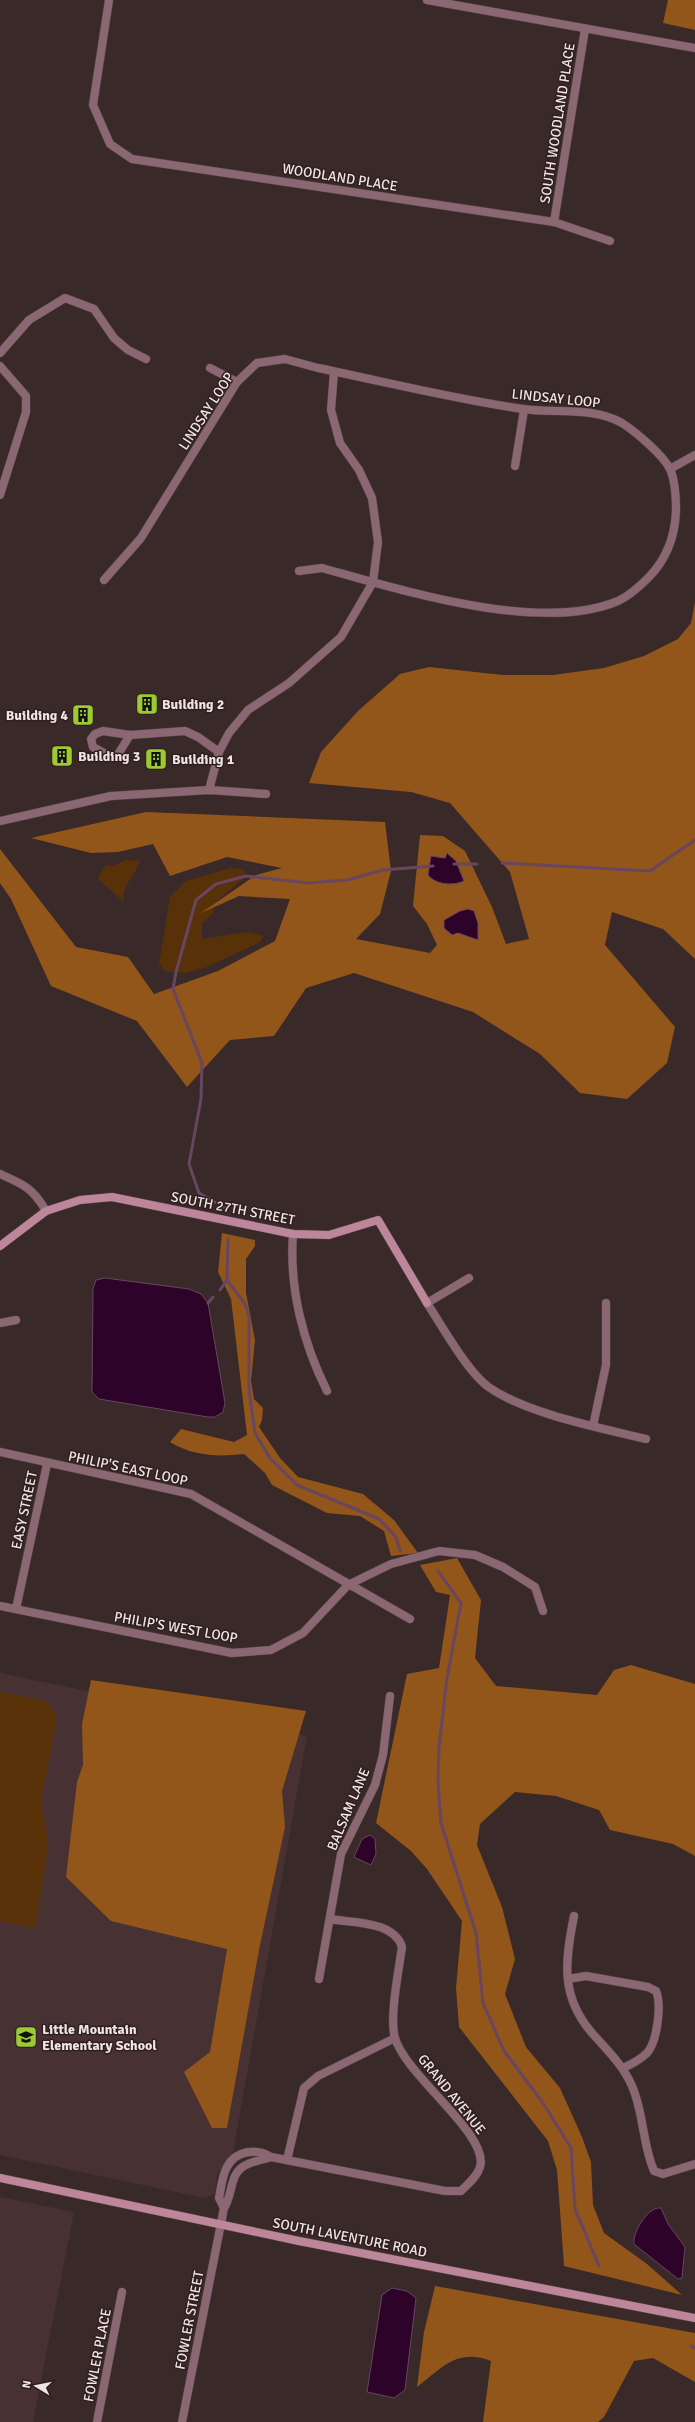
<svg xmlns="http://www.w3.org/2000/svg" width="695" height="2422" font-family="Signika,sans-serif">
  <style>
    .built { fill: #483132 }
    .green { fill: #583109 }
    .forest { fill: #92551a }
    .water { fill: #2e0329; stroke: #684661 }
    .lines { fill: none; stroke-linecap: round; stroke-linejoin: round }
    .stream { stroke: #684661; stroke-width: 3 }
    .street-casing { stroke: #574747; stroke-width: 9 }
    .secondary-casing { stroke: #574747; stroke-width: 9 }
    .street { stroke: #8a6773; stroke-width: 8 }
    .secondary { stroke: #bd869a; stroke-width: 8 }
    .labels { text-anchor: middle; stroke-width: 3; stroke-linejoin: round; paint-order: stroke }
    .street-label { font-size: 14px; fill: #f0e4e4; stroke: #301f20 }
    .poi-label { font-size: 14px; font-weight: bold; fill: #f0e4e4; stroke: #301f20; text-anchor: start }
  </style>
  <rect width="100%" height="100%" fill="#3a2929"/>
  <g class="built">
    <path d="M0,1673L307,1736L233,2153L217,2175L215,2193L205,2198L0,2155Z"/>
    <path d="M0,2197L74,2212L33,2422H0Z"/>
  </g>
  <g class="green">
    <path d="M125,860L140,861C135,876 121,886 124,902L99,880V876L106,865L113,866Z"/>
    <path d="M231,868L243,869L246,876L216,902L212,915L202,923V939L246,932L264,936L260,942L207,967L186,973L165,971L159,964L170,897L186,881Z"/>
    <path d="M0,1692L46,1701L57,1717L41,1802L48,1839L47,1855L35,1928L0,1921Z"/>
  </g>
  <g class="forest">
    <path d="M668,0H695V30L663,23Z"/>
    <path d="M695,602V959L663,929L612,912L605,945L675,1027L667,1063L627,1099L580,1093L540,1054L473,1012L354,973L306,988L274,1036L230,1040L187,1087L137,1021L51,986L11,899L0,883V849L76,947L128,957L154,994L218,971L275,941L290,899L239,896L201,913L256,875L282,868L227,857L170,876L153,844L118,852L91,853L31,838L146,812L385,822L391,871L380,914L356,939L430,953L437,945L427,924L413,906L420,835L443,836L465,851L492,907L506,944L529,939L510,872L450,803L411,792L309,783L321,752L358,711L400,674L429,667L503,675H553L604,668L644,656L678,639L691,623Z"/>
    <path d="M222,1233L255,1240V1246L246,1259V1293L255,1340L251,1381L254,1399L263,1408L262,1420L259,1427L280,1458L298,1477L363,1494L394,1520L418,1553L391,1556L384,1531L360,1516L327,1513L272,1485L265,1473L244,1454C218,1457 193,1456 170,1442L181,1429L234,1442L247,1435L231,1299L218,1272Z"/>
    <path d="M457,1558L481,1600L475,1658L496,1686L597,1695L614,1670L631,1665L695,1684V1856L673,1844L610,1830L599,1810L556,1796L515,1792L480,1824L477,1845L502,1907L515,1959L505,1994L526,2047L560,2088L582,2137L591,2162L593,2205L604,2233L647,2264L682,2295L564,2266L557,2170L548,2141L459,2027L456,1988L462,1921L427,1869L411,1851L376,1823L407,1674L439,1668L450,1595L436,1592L420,1565Z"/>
    <path d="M91,1680L306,1711L282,1791L285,1827L259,1950L227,2128H212L184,2072L210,2052L227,1949L111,1921L66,1877L77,1782L83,1765L82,1724Z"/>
    <path d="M435,2286L695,2333V2382L653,2358L634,2361L604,2417L598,2422H483L491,2361C457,2348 443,2367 417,2387L424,2332Z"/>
  </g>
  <g class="water">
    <path d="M447,853L456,861L464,881C453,886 436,885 428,875L431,856L445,858Z"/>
    <path d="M468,909L474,911L478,923V940L458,933L452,935L444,928V920L460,911Z"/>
    <path d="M105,1278L189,1289L201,1294L208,1303L225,1403L223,1412L215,1417H208L99,1399L92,1392L93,1289L96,1280Z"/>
    <path d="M370,1835L375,1839L376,1854L371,1865L354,1857L362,1839Z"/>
    <path d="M661,2208L668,2224L685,2247L682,2278L678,2279L634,2244C632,2233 648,2206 661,2208Z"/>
    <path d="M392,2288L407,2291L416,2298L405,2390L394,2398L367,2392L382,2295Z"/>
  </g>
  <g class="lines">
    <g class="stream">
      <path d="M502,863L650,871L695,840"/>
      <path d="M454,864H477"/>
      <path d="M225,1208L199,1193L189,1164L201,1099L202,1063L173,989L176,972L196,900L216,884L246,876L308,883L347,880L383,870L433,866"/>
      <path d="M228,1239L227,1280L245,1304L249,1316V1389L255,1433L270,1458L297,1485L379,1519L396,1537L400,1551"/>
      <path d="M220,1290L227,1280"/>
      <path d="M208,1303L213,1297"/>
      <path d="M438,1571L461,1603L447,1678L439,1747L438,1782L441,1823L476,1933L483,2003L504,2051L543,2103L571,2148L575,2209L599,2266"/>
      <path d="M692,2346L695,2348"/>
    </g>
    <g class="street-casing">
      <g id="street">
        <path d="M109,0L93,105L110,144L132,159L554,222L610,241"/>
        <path d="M427,0L695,48"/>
        <path d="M554,222L585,29"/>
        <path d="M0,353L29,320L65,298L94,309L114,338L128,350L146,359"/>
        <path d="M0,366L26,396V412L0,495"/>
        <path d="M210,368L237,382"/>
        <path d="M515,466L524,410"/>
        <path d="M670,469L695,455"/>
        <path d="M104,580L141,538L237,382L257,363L285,359L318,368C386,382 454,399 523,409C556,414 592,406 622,423C636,432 663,455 670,469C675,480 676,499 676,511C675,536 666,560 648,578C639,587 629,596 618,601C540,634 401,590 322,568L299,571"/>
        <path d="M130,735L117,756L111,757L93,747L91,739L95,734L103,731L130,735L185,731L198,737L219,752"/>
        <path d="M209,790L219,752L229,733L248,710L289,683L341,637L373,582L378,542L372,498L359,470L340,443L331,410L334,372"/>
        <path d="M0,821L111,796L209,790L266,794"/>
        <path d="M0,1174C23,1184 33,1188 46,1211"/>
        <path d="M293,1234C289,1288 303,1343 327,1391"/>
        <path d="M469,1278L427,1303C442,1326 468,1373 490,1388C528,1414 601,1428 646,1439"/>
        <path d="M0,1323L16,1320"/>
        <path d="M593,1426L606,1365V1303"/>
        <path d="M0,1452L191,1494L410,1619"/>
        <path d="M0,1606L232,1653L271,1650L303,1633L348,1585L391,1564L439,1551L475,1555L503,1567L535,1587L543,1611"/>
        <path d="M16,1609L47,1464"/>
        <path d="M574,1916C565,1961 560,1996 592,2033C607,2050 623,2065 632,2086C644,2113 642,2143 654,2171L663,2174L695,2164"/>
        <path d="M319,1979L341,1854L375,1785L383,1755L390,1696"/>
        <path d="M568,1979L586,1976L648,1987L656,1991C662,2005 657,2042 647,2053C640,2060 632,2064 623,2068"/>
        <path d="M287,2160L304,2088L318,2076L395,2038"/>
        <path d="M224,2208L219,2198C221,2188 222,2176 227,2167C236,2150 257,2148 271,2157L445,2191H461C468,2184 477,2177 480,2167C490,2135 406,2076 395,2038C389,2018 399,1969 402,1947C394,1921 353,1923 330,1919"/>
        <path d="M97,2422L122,2292"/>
        <path d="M182,2422L224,2208C233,2195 229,2175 244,2166C252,2161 262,2160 271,2157"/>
      </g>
    </g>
    <g class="secondary-casing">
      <g id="secondary">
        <path d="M0,1246L46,1211L80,1200L112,1197L293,1234L329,1235L378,1220L427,1303"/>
        <path d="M0,2178L299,2241L695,2318"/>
      </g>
    </g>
    <use href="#street" class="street"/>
    <use href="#secondary" class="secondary"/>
  </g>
  <defs>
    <g id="building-square" transform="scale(1.15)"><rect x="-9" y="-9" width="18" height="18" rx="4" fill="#9dca30" stroke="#301f20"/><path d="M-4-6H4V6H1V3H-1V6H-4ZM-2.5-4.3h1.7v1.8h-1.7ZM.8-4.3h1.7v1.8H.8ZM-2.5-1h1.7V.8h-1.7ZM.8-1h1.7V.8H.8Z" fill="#111"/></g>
    <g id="school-square" transform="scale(1.15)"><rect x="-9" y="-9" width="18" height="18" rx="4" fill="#9dca30" stroke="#301f20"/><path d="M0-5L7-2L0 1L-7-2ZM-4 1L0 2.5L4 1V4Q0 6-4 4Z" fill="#111"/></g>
  </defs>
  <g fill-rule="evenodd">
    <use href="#building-square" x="147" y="704"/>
    <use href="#building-square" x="83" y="715"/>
    <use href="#building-square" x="62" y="756"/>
    <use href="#building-square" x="156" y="759"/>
    <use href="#school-square" x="26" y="2037"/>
  </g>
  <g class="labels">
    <g class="street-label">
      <text transform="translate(557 123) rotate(-81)" y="5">SOUTH WOODLAND PLACE</text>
      <text transform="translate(340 177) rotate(9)" y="5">WOODLAND PLACE</text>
      <text transform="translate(556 398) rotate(6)" y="5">LINDSAY LOOP</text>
      <text transform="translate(206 411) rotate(-57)" y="5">LINDSAY LOOP</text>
      <text transform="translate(233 1208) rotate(11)" y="5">SOUTH 27TH STREET</text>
      <text transform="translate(128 1468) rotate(12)" y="5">PHILIP'S EAST LOOP</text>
      <text transform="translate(24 1510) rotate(-78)" y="5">EASY STREET</text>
      <text transform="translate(176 1627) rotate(10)" y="5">PHILIP'S WEST LOOP</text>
      <text transform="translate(348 1809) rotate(-67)" y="5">BALSAM LANE</text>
      <text transform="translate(452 2094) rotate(51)" y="5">GRAND AVENUE</text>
      <text transform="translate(350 2237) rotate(11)" y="5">SOUTH LAVENTURE ROAD</text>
      <text transform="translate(189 2320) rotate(-79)" y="5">FOWLER STREET</text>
      <text transform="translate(97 2355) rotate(-79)" y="5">FOWLER PLACE</text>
    </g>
    <g class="poi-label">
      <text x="162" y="709">Building 2</text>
      <text x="68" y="720" text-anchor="end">Building 4</text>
      <text x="78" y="761">Building 3</text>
      <text x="172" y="764">Building 1</text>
      <text x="42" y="2034">Little Mountain<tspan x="42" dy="16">Elementary School</tspan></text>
    </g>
  </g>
  <g transform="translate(36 2386) rotate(280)" stroke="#301f20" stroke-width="3" paint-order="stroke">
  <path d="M0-3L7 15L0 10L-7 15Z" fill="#f0e4e4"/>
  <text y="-6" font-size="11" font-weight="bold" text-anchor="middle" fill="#f0e4e4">N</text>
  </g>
</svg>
